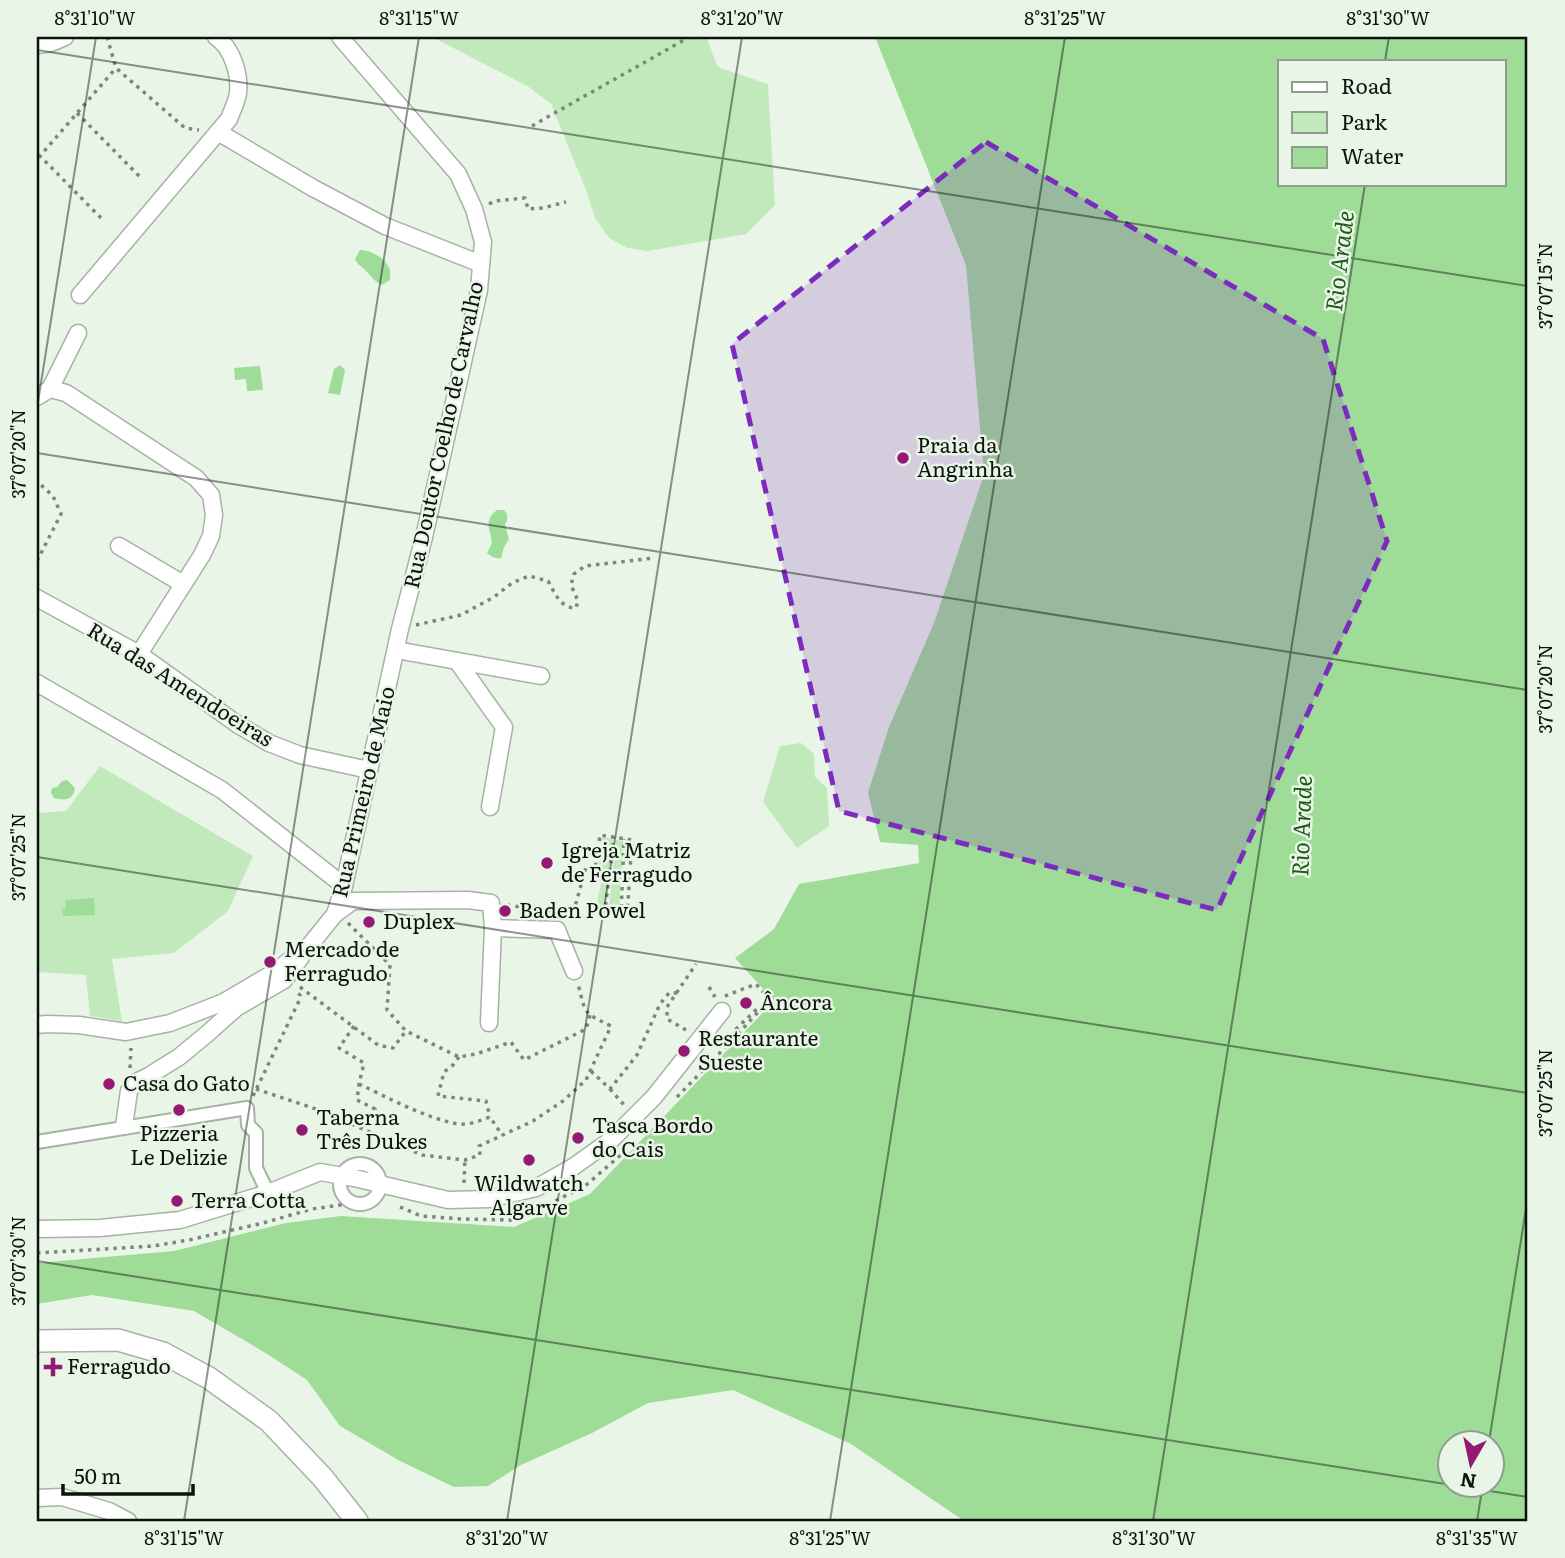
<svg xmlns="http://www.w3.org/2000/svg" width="1565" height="1558" font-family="Literata,serif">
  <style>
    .green { fill: #c2e9bc }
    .water { fill: #9fdc97; fill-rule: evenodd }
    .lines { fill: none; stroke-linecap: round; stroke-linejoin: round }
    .pedestrian-casing { stroke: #a6b3a4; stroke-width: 16 }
    .minor-casing { stroke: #a6b3a4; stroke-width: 19 }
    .tertiary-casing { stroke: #a6b3a4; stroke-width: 24 }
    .path { stroke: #7e877d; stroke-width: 3.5; stroke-dasharray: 3.5 5; stroke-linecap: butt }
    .pedestrian { stroke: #fff; stroke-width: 12 }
    .minor { stroke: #fff; stroke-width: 16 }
    .tertiary { stroke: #fff; stroke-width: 21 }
    .marked { fill: #7b2cbf; fill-opacity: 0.2; stroke: #7b2cbf; stroke-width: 5; stroke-dasharray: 14 9; stroke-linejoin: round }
    .ticks { fill: none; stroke: #0d120d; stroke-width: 2; stroke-opacity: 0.45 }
    .poi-dot { fill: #931974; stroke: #e9f6e7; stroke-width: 2.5 }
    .labels { text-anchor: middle; stroke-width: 5; stroke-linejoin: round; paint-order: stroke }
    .street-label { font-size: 21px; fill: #0d120d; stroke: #e9f6e7 }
    .poi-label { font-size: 21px; fill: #0d120d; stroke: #e9f6e7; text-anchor: start }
    .water-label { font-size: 23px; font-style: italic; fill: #1e5917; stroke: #e9f6e7 }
    .neatline { fill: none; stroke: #0d120d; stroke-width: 2.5 }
    .ticks-label { font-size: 18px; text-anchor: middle; fill: #0d120d }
  </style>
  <rect width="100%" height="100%" fill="#e9f6e7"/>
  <g class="green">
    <path d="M432,37H706L718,67L768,84L775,205L746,234L648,251L627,248L609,238L595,218L586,190L551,104L529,87Z"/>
    <path d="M801,743L814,754L815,777L827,788L829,826L797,848L763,802L780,746Z"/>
    <path d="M100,766L253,856L228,911L174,953L112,959L122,1021L90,1016L86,975L37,972V813L66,811Z"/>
    <path d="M602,837L613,839L605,910L596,907L603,876L598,874Z"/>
    <path d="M616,840L623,841L619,912L609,907Z"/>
  </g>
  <g class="water">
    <path d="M875,37H1528V1521H964L851,1444L733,1390L648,1403L592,1433L521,1465L488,1486L454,1487L400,1461L340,1426L307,1380L264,1352L194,1311L92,1295L37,1304V1263L174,1251L286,1223L341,1216L514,1227L590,1194L774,1001L735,958L774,929L799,884L919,863L918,845L880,842L868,793L889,727L934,623L984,475L966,265ZM1280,61H1504V184H1280ZM1450,1442H1492V1484H1450Z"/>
    <path d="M360,250C370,250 386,258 389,268C391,271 390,277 390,280L382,285C374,281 372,277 366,271C362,266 358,266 355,259Z"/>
    <path d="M340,365L345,370L340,395L328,393L334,369Z"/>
    <path d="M260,366L263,390L247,391L246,379L235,380L234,368Z"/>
    <path d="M497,510H504L507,514V521L505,524L509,539L504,547L501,558C495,559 492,557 487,553L492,543C490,528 483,521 497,510Z"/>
    <path d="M67,780L75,788C74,800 65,801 54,798L51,793L52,788L57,787L62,781Z"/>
    <path d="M94,898L95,915L63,916L62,909L66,908L65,900Z"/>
  </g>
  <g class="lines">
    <g class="pedestrian-casing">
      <g id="pedestrian">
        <path d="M37,1142C107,1130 177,1120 247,1108L248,1125L256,1133V1168L268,1193"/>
        <circle cx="360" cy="1184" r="20"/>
      </g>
    </g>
    <g class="minor-casing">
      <g id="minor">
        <path d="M37,45L51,43L65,37"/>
        <path d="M218,132L313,188L385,226L481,264"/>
        <path d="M80,295L229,119C232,111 237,101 238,93C240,73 232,48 216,37"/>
        <path d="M50,389L78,333"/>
        <path d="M37,397L50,389L66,393L196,478L211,495L214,515L211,536L202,555L139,654"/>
        <path d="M119,546L183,584"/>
        <path d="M37,598L139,654L237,724L269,743L300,755L369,770"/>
        <path d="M396,650L541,676"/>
        <path d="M457,661L504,727L490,807"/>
        <path d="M37,683L222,790L344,886"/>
        <path d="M335,914L353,901L468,900L491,903L493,928L557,930L574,971"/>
        <path d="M489,1023L493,928"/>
        <path d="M37,1025L47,1024L79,1025L126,1032L170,1023L224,1002L273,973L310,945L335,914L344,886L400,629L424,537L479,290L483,242L474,209L458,174L340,37"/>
        <path d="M124,1126L129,1091L134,1083L147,1077L179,1057L207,1034L236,1008L284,980L301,957"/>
        <path d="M37,1229L100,1228L180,1220L268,1193L320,1172L354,1178L448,1200L489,1199L536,1188L573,1167L611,1140L654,1097L722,1011"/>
        <path d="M37,1498L62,1497L109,1511L128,1521"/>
      </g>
    </g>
    <g class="tertiary-casing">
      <path id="tertiary" d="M37,1341L118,1340L163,1353L209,1378L269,1421L323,1478L357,1521"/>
    </g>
    <g class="path">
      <path d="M107,37L116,68L185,128L199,130"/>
      <path d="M77,113L141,178"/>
      <path d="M532,126C584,96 637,67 689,37"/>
      <path d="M489,204L495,201L525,198L528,209L543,208L566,202"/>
      <path d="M101,218L40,156L116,68"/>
      <path d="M37,561L61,514L53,496L40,484"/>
      <path d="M416,625L461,615L494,597L512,583L529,576L548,581C555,593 560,608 576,608L578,601L571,585L574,574L585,566L654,558"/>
      <path d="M507,905L573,914L586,867L595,869L600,835L632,840L627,918L605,910L614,837"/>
      <path d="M621,916L624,839"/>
      <path d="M348,923L390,965L387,1010L406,1031L459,1057L476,1054L511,1042L524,1060L586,1029L590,1015"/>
      <path d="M300,987L378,1045L393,1048L406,1031"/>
      <path d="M709,987L715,997"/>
      <path d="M354,1026L339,1048L364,1063L359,1084L357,1100L375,1109L367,1130"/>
      <path d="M686,1030L667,1019V1007L696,964"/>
      <path d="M738,1034L759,1011"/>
      <path d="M459,1057L453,1065L444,1072L438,1096L486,1101L490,1117"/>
      <path d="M130,1068L131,1048"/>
      <path d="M591,1071L610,1089L637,1055L660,1004L669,993H678"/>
      <path d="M359,1084C389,1098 425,1118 458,1124C469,1125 480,1121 490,1117L502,1135"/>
      <path d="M256,1089L322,1111L422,1155L465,1160L480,1155L479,1146L533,1121L563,1101L586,1080L611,1026C582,1012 586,1014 578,984"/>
      <path d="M610,1089L625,1106"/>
      <path d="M253,1096L299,1001L300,995L295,991"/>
      <path d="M677,1097L738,1034L735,1030L760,1006L763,1009L771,1001L756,984L725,996"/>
      <path d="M464,1183L465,1160"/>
      <path d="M400,1207L421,1216L461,1219L512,1220L537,1210L585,1186L623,1153"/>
      <path d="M37,1253L153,1246L189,1240L263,1223L312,1209L340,1205L368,1206L379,1200"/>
    </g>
    <use href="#pedestrian" class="pedestrian"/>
    <use href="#minor" class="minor"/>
    <use href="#tertiary" class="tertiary"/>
  </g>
  <path class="marked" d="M986,142L1323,339L1387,541L1217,910L839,811L732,344Z"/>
  <path class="ticks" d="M37,50L1528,286M1385,61L1389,37M37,408L96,37M37,453L1528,690M37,857L1528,1093M37,1261L1528,1497M1489,1442L1528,1196M184,1521L419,37M507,1521L742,37M830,1521L1065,37M1153,1521L1365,184M1477,1521L1483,1484"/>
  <g class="poi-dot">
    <circle cx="903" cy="458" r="7"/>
    <circle cx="547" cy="863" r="7"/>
    <circle cx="505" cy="911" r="7"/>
    <circle cx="369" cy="922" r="7"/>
    <circle cx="270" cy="962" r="7"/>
    <circle cx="746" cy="1003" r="7"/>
    <circle cx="684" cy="1051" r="7"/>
    <circle cx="109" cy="1084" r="7"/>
    <circle cx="179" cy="1110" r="7"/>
    <circle cx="302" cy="1130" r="7"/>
    <circle cx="578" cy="1138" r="7"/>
    <circle cx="529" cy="1160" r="7"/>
    <circle cx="177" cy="1201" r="7"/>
    <path d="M49.5 1356.5h7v7h7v7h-7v7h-7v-7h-7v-7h7z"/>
  </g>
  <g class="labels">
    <g class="street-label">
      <text transform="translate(444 435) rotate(-78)" y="7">Rua Doutor Coelho de Carvalho</text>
      <text transform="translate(180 685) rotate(32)" y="7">Rua das Amendoeiras</text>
      <text transform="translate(364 792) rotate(-77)" y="7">Rua Primeiro de Maio</text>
    </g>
    <g class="poi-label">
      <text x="917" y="453">Praia da<tspan x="917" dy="24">Angrinha</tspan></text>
      <text x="561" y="858">Igreja Matriz<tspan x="561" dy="24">de Ferragudo</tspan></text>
      <text x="519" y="918">Baden Powel</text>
      <text x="383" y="929">Duplex</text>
      <text x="284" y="957">Mercado de<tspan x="284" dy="24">Ferragudo</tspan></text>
      <text x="760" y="1010">Âncora</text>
      <text x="698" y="1046">Restaurante<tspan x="698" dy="24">Sueste</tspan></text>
      <text x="123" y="1091">Casa do Gato</text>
      <text x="316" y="1125">Taberna<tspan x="316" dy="24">Três Dukes</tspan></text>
      <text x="592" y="1133">Tasca Bordo<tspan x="592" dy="24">do Cais</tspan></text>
      <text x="179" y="1141" text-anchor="middle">Pizzeria<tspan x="179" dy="24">Le Delizie</tspan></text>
      <text x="529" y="1191" text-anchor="middle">Wildwatch<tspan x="529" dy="24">Algarve</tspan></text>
      <text x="191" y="1208">Terra Cotta</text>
      <text x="67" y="1374">Ferragudo</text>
    </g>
    <g class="water-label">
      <text transform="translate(1340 261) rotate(-83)" y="8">Rio Arade</text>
      <text transform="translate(1302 826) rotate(-88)" y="8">Rio Arade</text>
    </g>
  </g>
  <rect width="1565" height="1558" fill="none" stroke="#e9f6e7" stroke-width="77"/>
  <rect x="1278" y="60" width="228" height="126" fill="#e9f6e7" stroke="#919b90" stroke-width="2"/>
  <rect x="1292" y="82" width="35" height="10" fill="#ffffff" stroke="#919b90" stroke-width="2"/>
  <text x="1341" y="94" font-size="21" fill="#0d120d">Road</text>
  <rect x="1292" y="112" width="35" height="21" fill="#c2e9bc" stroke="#919b90" stroke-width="2"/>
  <text x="1341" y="130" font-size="21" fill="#0d120d">Park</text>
  <rect x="1292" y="147" width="35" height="21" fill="#9fdc97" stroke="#919b90" stroke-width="2"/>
  <text x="1341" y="164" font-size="21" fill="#0d120d">Water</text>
  <g transform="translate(1471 1464) rotate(189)"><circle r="33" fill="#e9f6e7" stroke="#919b90" stroke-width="2"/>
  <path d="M0-5L12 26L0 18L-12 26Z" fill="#931974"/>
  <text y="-10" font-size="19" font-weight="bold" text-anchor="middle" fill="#0d120d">N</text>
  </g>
  <path d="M63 1484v10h130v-10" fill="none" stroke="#0d120d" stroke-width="3.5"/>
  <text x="74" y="1484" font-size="21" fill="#0d120d" stroke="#e9f6e7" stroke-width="5" paint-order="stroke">50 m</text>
  <rect x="38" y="38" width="1488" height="1482" class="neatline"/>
  <g class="ticks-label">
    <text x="95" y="25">8°31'10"W</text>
    <text x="419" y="25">8°31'15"W</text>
    <text x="742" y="25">8°31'20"W</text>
    <text x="1065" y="25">8°31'25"W</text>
    <text x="1388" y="25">8°31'30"W</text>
    <text transform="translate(1546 286) rotate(-90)" y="6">37°07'15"N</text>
    <text transform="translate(19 454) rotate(-90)" y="6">37°07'20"N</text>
    <text transform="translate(1546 689) rotate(-90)" y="6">37°07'20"N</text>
    <text transform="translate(19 857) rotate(-90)" y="6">37°07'25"N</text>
    <text transform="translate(1546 1093) rotate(-90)" y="6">37°07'25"N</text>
    <text transform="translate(19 1261) rotate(-90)" y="6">37°07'30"N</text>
    <text x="184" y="1545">8°31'15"W</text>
    <text x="507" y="1545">8°31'20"W</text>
    <text x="830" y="1545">8°31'25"W</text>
    <text x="1154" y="1545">8°31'30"W</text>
    <text x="1477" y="1545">8°31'35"W</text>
  </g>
</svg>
